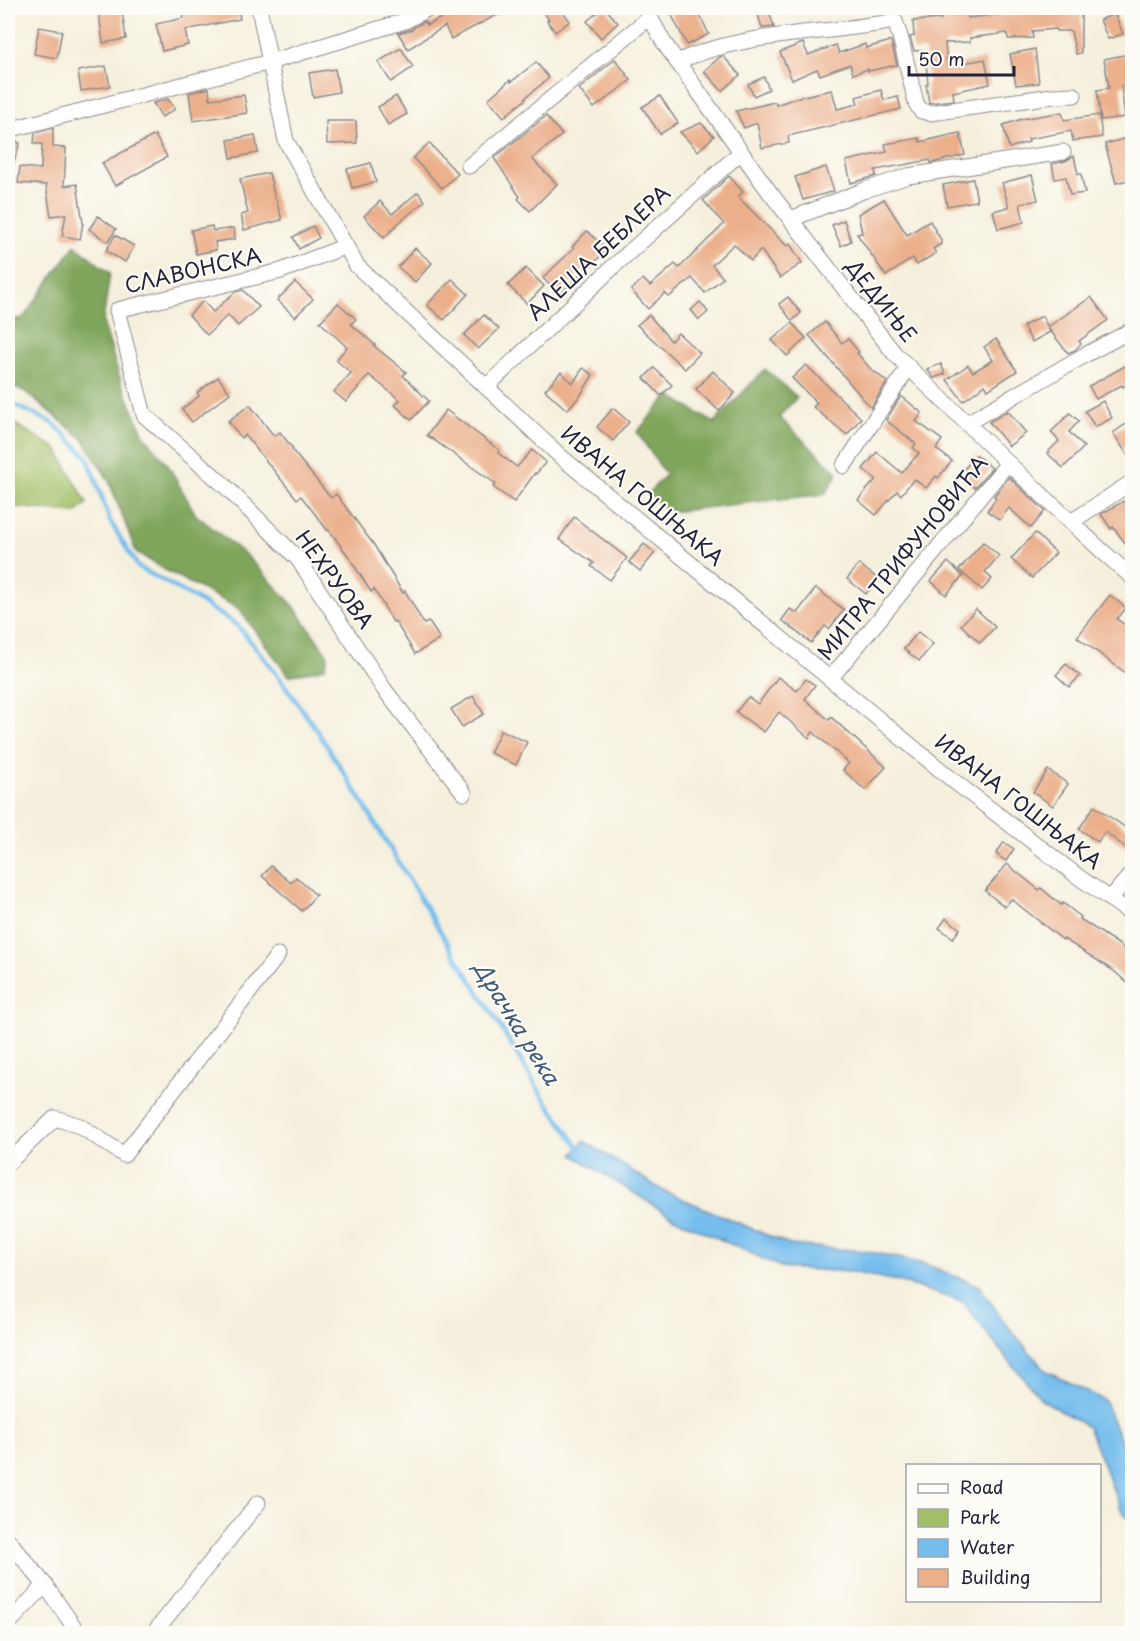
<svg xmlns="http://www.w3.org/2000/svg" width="1140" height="1641" font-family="'Playpen Sans',sans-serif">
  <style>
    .green { fill: #a1bf66; stroke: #627050; stroke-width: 1.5 }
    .forest { fill: #80a65b; stroke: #51644b; stroke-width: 1.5 }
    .water { fill: #75bded; stroke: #4c7094; stroke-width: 1.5 }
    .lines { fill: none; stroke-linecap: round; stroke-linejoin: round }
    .stream { stroke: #75bded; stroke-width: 4.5 }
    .building { fill: #ebaf8a }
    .minor-casing { stroke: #8c898c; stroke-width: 17 }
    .minor { stroke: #fff; stroke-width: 15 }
    .labels { text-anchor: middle; stroke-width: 4.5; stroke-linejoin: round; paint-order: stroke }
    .street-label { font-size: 21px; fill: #22223b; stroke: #fdfcf7 }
    .water-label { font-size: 22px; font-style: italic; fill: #3f5879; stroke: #fdfcf7 }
  </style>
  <rect width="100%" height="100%" fill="#fdfcf7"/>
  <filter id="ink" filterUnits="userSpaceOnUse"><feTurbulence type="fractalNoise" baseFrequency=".0167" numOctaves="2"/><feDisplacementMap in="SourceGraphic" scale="12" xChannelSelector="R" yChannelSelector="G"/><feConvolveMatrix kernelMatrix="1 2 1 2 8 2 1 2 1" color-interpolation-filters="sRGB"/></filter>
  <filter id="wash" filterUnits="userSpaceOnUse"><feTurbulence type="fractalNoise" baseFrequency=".008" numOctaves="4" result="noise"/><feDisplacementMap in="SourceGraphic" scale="24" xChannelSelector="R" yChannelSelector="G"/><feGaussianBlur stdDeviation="1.35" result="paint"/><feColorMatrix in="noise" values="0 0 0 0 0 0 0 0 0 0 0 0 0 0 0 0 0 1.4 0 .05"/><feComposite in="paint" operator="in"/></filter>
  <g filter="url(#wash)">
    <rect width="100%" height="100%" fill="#f5f0dd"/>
    <path class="green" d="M8,420L56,448L87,503L76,513L8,506Z"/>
    <g class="forest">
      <path d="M75,245L110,273L103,322L121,382L144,435L168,465L196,515L247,556L294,606L328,656L325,668L289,676L238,608L167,571L136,552L109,481L84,440L24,391L8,384V320L23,318Z"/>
      <path d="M765,369L797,397L779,417L838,473L825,494L670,512L648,493L666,475L637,432L669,395L714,423Z"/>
    </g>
    <path class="water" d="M584,1141L662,1190L790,1245L866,1251L925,1264L979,1286L1006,1324L1045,1370L1104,1400L1132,1467V1521L1123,1514L1088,1427L1041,1399L1000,1350L963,1302L898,1281L850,1272L783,1268L674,1218L573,1155Z"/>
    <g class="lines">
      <path class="stream" d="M8,402L53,423L88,458L110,521L138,567L196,599L237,625L276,673L316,729L355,790L451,949L494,1016L541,1094L582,1152"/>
    </g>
    <g id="blocks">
      <g class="building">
        <path d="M182,8H238L240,19L185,30L188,45L162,51L156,24L184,18Z"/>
        <path d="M461,8H510L451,39L445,26L408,49L398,33L410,30L425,21L427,25Z"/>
        <path d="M541,8H560L570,21L555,32L547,21L549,20Z"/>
        <path d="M603,8H605L618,23L601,38L587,21Z"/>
        <path d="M668,8H696L709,34L687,45Z"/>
        <path d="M756,8H768L774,27L762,28Z"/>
        <path d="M1058,8H1081V53L1076,54L1071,31H1056V29L1032,31L1033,38L1008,39L1007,33L970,38V42L945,43L947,66L985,59L990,84L953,92L954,100L929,103L926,84H928L925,50L914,51L910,37L914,36L913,21L941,19L940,16L968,14V18Z"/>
        <path d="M122,10L126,39L103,43L99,13Z"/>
        <path d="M1115,14L1123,34L1108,39L1100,20Z"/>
        <path d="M39,27L62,31L57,58L34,54Z"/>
        <path d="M891,41L897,65L868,71V69L853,74L850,64L820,75L817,69L792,80L780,52L803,43L808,55L836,45L839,53L865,44L866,48Z"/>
        <path d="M401,48L413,67L391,82L378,62Z"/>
        <path d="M1035,49L1039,83L1016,85L1010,54Z"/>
        <path d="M1129,54L1132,73V84L1121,86L1125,117L1101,120L1097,90L1109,88L1104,59Z"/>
        <path d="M723,56L740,75L722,91L704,71L720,57Z"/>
        <path d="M615,59L631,80L594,108L579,89Z"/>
        <path d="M536,62L549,78L525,98L526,99L504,117L488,99L510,80L511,82Z"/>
        <path d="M106,66L110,86L81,91L78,71Z"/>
        <path d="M335,69L339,92L313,97L309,73Z"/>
        <path d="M764,77L769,89L754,96L748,84Z"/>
        <path d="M209,88L210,99L244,95L247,113L193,121L189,93Z"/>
        <path d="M832,90L837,109L858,104L856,97L881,90L884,100L898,97L901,109L788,136L789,143L762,148L757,123L744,128L736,111L775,102L776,105L799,97Z"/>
        <path d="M396,96L407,114L388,125L378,107Z"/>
        <path d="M660,96L678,123L660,134L642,107Z"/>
        <path d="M168,99L175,109L162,117L153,103Z"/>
        <path d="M1062,112L1064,120L1099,115L1102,137L1073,141L1071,131L1028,139L1029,142L1009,148L1003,125L1022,119Z"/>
        <path d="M546,116L562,135L532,159L557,184L530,211L518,199L520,197L494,158Z"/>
        <path d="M326,121H356L357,143L327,144Z"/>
        <path d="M701,123L714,136L698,151L680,132Z"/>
        <path d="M53,128V147L66,148L64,186L77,184L83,223L80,239L62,236L66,214L51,216L46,185L18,183L20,167L41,169L42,144H34L35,133Z"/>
        <path d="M960,133L965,155L931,163L930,160L875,170L876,176L851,183L846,161L887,152L885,144L919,138L920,142Z"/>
        <path d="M155,135L167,157L115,186L102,163Z"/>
        <path d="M255,135L258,153L231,158L228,140Z"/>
        <path d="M1127,138L1132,158V179L1116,183L1105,144Z"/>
        <path d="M8,139L20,143L10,174L8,173Z"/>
        <path d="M429,143L458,174L442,188L413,158Z"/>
        <path d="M1074,156L1078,174H1081L1085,193L1070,195L1066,177L1055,179L1052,164L1065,161Z"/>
        <path d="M371,163L376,182L352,188L347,169Z"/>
        <path d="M826,167L834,191L803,200L795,177Z"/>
        <path d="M269,173L275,199H276L282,220L244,230L241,215L248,213L240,179Z"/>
        <path d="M1032,175L1038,200L1020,204L1024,222L998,229L993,211L1009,207L1002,183Z"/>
        <path d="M729,176L743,192L738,197L787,246L790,244L802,263L780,278L761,250L751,261L734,244L712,265L723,278L705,293L692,278L669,297L665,293L648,309L631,290L643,279L650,286L675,264L679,268L724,224L703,200Z"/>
        <path d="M973,179L977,201L947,206L943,185Z"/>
        <path d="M418,192L425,201L400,222L384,238L364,216L380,201L392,214Z"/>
        <path d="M884,199L907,235L930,221L941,240V244L933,249L936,253L917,265L913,258L886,276L857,234L862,233L858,214Z"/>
        <path d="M98,216L116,229L108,242L89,229Z"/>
        <path d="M844,220L851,241L841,246L832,225Z"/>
        <path d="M212,226L213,231L234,228L235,239L215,242L216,250L196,254L191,230Z"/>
        <path d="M313,226L319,238L299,249L293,237Z"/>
        <path d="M587,231L607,249L592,265L590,264L559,295L543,278L574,248L572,247Z"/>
        <path d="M115,235L134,246L125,262L106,251Z"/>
        <path d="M415,248L432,263L415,282L398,267Z"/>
        <path d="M526,268L544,286L527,304L508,285Z"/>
        <path d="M452,279L468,294L444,320L427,305Z"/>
        <path d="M295,282L313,299L295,317L277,300Z"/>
        <path d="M243,290L259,307L238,326L228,315L207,335L189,315L203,301L213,312L235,292Z"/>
        <path d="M788,297L801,313L792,321L779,304Z"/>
        <path d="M1091,297L1108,320L1079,341L1081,344L1075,350L1068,353L1048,328L1050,332L1032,342L1023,326L1042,316L1048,327Z"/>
        <path d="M700,302L708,312L699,320L691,310Z"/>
        <path d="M338,303L356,319L351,324L375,345L374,346L406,372L403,376L429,401L411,420L395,405L400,400L369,375L346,402L334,392L351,373L336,360L347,347L320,322Z"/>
        <path d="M484,315L499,329L478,349L464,335Z"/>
        <path d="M649,315L671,341L678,333L700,353L685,369L637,325Z"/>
        <path d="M825,322L842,343L848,339L859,352L857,353L874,373L875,372L887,382L871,408L809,335Z"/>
        <path d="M792,323L806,338L787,356L772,340Z"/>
        <path d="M996,339L1017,371L988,390L985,385L963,401L947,380L968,365L973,372L993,360L984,347Z"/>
        <path d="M1132,362V382L1123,387L1122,385L1096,399L1089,386Z"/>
        <path d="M941,364L945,374L934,378L927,369Z"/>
        <path d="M806,365L861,418L847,435L813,407L817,403L792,378Z"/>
        <path d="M583,368L593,375L580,396L567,410L545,390L561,372L573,383Z"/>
        <path d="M654,368L672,385L661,396L644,378Z"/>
        <path d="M713,371L735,393L719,411L696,389Z"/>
        <path d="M218,377L230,393L192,422L182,409L199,396L197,393Z"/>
        <path d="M901,396L922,413L916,421L942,440L936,449L952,461L938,478L936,476L926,488L914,479L901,495L897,491L876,515L858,500L876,479L863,469L877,452L902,473L919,453L913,448L916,444L886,420Z"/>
        <path d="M1103,401L1112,418L1095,427L1085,411Z"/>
        <path d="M250,405L274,436L280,432L293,449L292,450L331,498L336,494L374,545L403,593L405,591L424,624L429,622L440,639L415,654L395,621L393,622L374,589L371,592L349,557L329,530L328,531L301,496L297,499L245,435L241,438L228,421Z"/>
        <path d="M613,408L629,422L613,441L597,427Z"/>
        <path d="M446,410L499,450L498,453L517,467L532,450L546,462L536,474L535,473L514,502L493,487L496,484L427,435Z"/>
        <path d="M1008,411L1026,433L1009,446L989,422Z"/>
        <path d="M1070,413L1079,421L1069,432L1084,447L1063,468L1047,453L1059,441L1051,432Z"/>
        <path d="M1132,420V462L1113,433Z"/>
        <path d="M976,455L992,468L975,488L959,475Z"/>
        <path d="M1009,477L1045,511L1031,528L1009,508L1000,520L987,511L996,498L994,496Z"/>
        <path d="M1124,501L1132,513V552L1113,527L1111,529L1101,514Z"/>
        <path d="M574,517L627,558L610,580L591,566L594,563L559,539Z"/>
        <path d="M1035,533L1056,553L1032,578L1011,559Z"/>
        <path d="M983,542L999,556L985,572L992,579L982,590L959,570Z"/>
        <path d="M644,544L655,553L640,571L629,562Z"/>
        <path d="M948,562L963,576L946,595L931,581Z"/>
        <path d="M859,564L878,579L866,594L847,579Z"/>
        <path d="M816,588L844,610L829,629L825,626L811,643L782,620L790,609L797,613Z"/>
        <path d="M1110,595L1126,608L1117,619L1132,630V667L1127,674L1077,637Z"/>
        <path d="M976,609L995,627L980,643L961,625Z"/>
        <path d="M918,632L933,644L919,661L904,649Z"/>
        <path d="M1066,664L1080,676L1069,687L1056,675Z"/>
        <path d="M778,677L797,691L806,679L815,685L805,699L829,720L831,717L886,767L865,790L843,770L849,763L813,732L809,738L779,712L764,732L736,712L748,697L758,704Z"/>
        <path d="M473,696L484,714L462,727L451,709Z"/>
        <path d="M501,730L527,742L516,765L490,753Z"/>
        <path d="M1048,770L1068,784L1053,806L1033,792Z"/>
        <path d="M1094,806L1132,832V852L1105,832L1098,842L1079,829Z"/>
        <path d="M1004,842L1014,849L1006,861L996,854Z"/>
        <path d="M1007,864L1039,890L1041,888L1061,905L1063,903L1081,917L1080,919L1132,953V987L1114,971L1064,939L1063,940L1011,899L1005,907L985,891Z"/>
        <path d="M271,866L291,883L296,877L316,895L302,911L262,876Z"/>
        <path d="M946,918L960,929L953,938L939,928Z"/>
      </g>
    </g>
  </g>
  <g filter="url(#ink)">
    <use href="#blocks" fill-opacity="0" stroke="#8c898c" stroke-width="1.5"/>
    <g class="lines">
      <g class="minor-casing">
        <g id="minor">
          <path d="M259,8L286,141L357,266L560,456L955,782L1080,878L1132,914"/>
          <path d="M645,8L664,43L768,190L894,353L1008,463L1102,551L1132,577"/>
          <path d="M677,62C745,31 823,35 895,21L901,40L916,103L921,111L930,113L1053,96L1074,95"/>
          <path d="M8,130L270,62L405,21L429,8"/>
          <path d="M469,166L650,17"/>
          <path d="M791,219L865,190L908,176L1063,152"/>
          <path d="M346,246L281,271L117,310L144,415L224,485L298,559L384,689L464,793"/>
          <path d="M486,387L615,265L741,152"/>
          <path d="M967,423L1085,355L1132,330"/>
          <path d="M844,466L908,368"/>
          <path d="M1071,522L1132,482"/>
          <path d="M830,679L1008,463"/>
          <path d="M1110,899L1132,873"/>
          <path d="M8,1163L55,1118L80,1126L124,1155L278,955"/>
          <path d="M8,1540L45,1585L79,1634"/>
          <path d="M8,1624L45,1585"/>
          <path d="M153,1634L258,1503"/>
        </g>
      </g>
      <use href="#minor" class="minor"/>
    </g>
  </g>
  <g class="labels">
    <g class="street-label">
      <text transform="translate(599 253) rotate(-43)" y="7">АЛЕША БЕБЛЕРА</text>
      <text transform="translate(193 271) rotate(-13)" y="7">СЛАВОНСКА</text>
      <text transform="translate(881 301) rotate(52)" y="7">ДЕДИЊЕ</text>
      <text transform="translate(642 496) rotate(40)" y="7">ИВАНА ГОШЊАКА</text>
      <text transform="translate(903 558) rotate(-51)" y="7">МИТРА ТРИФУНОВИЋА</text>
      <text transform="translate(334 580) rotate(54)" y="7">НЕХРУОВА</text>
      <text transform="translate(1018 802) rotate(38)" y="7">ИВАНА ГОШЊАКА</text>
    </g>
    <g class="water-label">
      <text transform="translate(517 1023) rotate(58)" y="8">Драчка река</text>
    </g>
  </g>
  <rect width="1140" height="1641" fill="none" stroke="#fdfcf7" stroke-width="30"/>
  <rect x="906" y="1464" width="195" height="138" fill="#fdfcf7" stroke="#a5a5ac" stroke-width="1.5"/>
  <rect x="918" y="1484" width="30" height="9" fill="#ffffff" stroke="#a5a5ac" stroke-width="1.5"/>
  <text x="960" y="1494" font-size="18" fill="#22223b">Road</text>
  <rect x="918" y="1509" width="30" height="18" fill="#a1bf66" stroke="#a5a5ac" stroke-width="1.5"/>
  <text x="960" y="1524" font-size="18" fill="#22223b">Park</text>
  <rect x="918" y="1539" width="30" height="18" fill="#75bded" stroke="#a5a5ac" stroke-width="1.5"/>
  <text x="960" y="1554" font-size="18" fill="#22223b">Water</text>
  <rect x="918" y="1569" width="30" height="18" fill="#ebaf8a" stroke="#a5a5ac" stroke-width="1.5"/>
  <text x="960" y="1584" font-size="18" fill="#22223b">Building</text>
  <path d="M909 66v9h105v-9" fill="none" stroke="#22223b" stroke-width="3"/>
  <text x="918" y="66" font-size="18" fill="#22223b" stroke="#fdfcf7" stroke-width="4.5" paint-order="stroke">50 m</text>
</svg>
